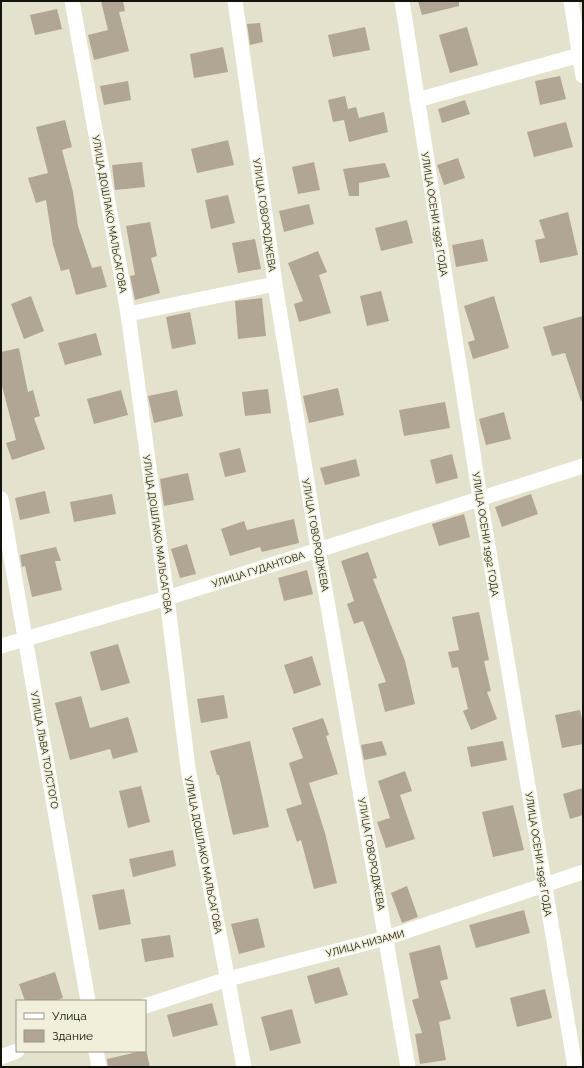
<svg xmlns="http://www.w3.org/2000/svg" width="584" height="1068" font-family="Raleway,sans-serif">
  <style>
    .building { fill: #b1a594 }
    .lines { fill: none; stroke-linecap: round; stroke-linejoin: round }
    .street { stroke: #fff; stroke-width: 15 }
    .labels { text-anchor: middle; stroke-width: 3; stroke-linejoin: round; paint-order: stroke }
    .street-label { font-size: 10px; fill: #13120b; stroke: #f1eed9 }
  </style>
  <rect width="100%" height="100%" fill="#e4e1cc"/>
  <g class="building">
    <path d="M101,1H123L125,11L119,12L129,51L94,60L88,35L108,30Z"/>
    <path d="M418,1H459V6L422,15Z"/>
    <path d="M57,9L62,29L35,35L30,15Z"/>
    <path d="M260,23L263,42L250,45L247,24Z"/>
    <path d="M365,27L370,50L333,57L328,35Z"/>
    <path d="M467,27L478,65L450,73L439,35Z"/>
    <path d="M223,47L228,72L194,78L190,54Z"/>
    <path d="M560,76L566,99L540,105L535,81Z"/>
    <path d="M128,81L131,100L104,105L100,86Z"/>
    <path d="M345,96L348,109L356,107L359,118L384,112L388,132L349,142L344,120L333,122L328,100Z"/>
    <path d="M465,100L470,114L442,123L438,109Z"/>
    <path d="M65,120L72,147L62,150L73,192L78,226L92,268L101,266L107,287L76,295L69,269L61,271L53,245L46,200L36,203L28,178L48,173L36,127Z"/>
    <path d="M566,122L573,147L534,157L527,132Z"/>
    <path d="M228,140L234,165L197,173L191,149Z"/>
    <path d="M458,158L465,178L444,185L437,165Z"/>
    <path d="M142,162L145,187L115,190L112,165Z"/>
    <path d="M314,162L320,190L298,194L292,167Z"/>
    <path d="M385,163L390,177L359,183V196H349L343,169Z"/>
    <path d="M228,195L235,223L211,229L205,200Z"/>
    <path d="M309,204L314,224L284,232L279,211Z"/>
    <path d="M568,212L578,255L540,263L535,240L545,238L539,220Z"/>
    <path d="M407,220L413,243L381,251L375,228Z"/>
    <path d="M150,222L157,256L151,258L160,293L135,300L130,276L135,275L126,226Z"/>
    <path d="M255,239L261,269L238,273L232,243Z"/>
    <path d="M483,239L488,261L456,267L452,245Z"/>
    <path d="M318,251L327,272L319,275L331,313L299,322L294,304L303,301L288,263Z"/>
    <path d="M381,291L389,321L367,326L360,296Z"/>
    <path d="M31,296L44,331L24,339L11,304Z"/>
    <path d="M494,296L509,348L473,359L468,342L475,340L464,306Z"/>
    <path d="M262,298L266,336L238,339L235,301Z"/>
    <path d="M190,312L196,344L172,349L166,317Z"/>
    <path d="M583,316V400L581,401L565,353L552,356L543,327Z"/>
    <path d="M96,333L102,355L65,365L58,343Z"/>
    <path d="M19,348L28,392L33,390L40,416L34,418L45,449L12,460L6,443L16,440L1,382V352Z"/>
    <path d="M338,388L344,415L309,423L303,396Z"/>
    <path d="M268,389L271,413L245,416L242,392Z"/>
    <path d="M121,390L128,415L94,424L87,399Z"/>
    <path d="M177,390L183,416L154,423L148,396Z"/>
    <path d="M445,402L450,428L404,436L399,410Z"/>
    <path d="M504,412L511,439L486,445L479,419Z"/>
    <path d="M240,448L246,472L225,477L219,453Z"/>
    <path d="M452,454L458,478L436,484L430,460Z"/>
    <path d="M356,459L360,476L325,485L320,468Z"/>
    <path d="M188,473L194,500L164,506L160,479Z"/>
    <path d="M45,491L50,513L20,520L15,498Z"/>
    <path d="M112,494L116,514L74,522L70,502Z"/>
    <path d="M531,494L538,514L502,527L495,507Z"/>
    <path d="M464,514L470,537L439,546L432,524Z"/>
    <path d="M294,519L299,543L262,552L260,547L230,556L221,529L244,521L247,530Z"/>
    <path d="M187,544L196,574L180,578L171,549Z"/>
    <path d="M56,547L61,561H55L62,590L32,597L25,566L22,567L20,555Z"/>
    <path d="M368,552L377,578L373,579L405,661L415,704L385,712L378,684L386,682L363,621L354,624L347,604L354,601L341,561Z"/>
    <path d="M307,570L313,594L284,601L278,578Z"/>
    <path d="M479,612L489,660L484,661L491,691L487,692L497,719L471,730L463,711L468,709L458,667L452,668L448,652L459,650L452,617Z"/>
    <path d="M118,644L130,683L101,691L90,652Z"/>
    <path d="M312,656L321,685L294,694L284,665Z"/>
    <path d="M224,695L228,718L201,723L197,699Z"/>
    <path d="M81,696L90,728L128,717L138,752L113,759L110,749L70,760L55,703Z"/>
    <path d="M580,710L583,724V744L562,748L555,715Z"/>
    <path d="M323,718L329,735L326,736L338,774L309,783L325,833L337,883L314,889L301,840L297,842L286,809L302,804L289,763L303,758L292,728Z"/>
    <path d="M250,741L269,827L233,835L219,775H217L210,751Z"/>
    <path d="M382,741L387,755L364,760L361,745Z"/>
    <path d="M503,741L507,760L471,767L467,747Z"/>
    <path d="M405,771L412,791L400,795L415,839L386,848L377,822L390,818L378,781Z"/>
    <path d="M141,786L150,822L128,828L119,791Z"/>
    <path d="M583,788V815L570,819L563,794Z"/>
    <path d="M513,805L524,850L493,857L482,812Z"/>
    <path d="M173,850L176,866L133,877L129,859Z"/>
    <path d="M407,886L418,917L402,923L391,893Z"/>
    <path d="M124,889L131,924L99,930L92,895Z"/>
    <path d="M524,910L530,933L476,948L469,925Z"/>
    <path d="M258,918L265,947L239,954L231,924Z"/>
    <path d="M170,935L174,957L145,962L141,939Z"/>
    <path d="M440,945L448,979L440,981L451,1019L439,1022L446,1060L420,1064L415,1034L422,1033L412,1000L419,998L409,953Z"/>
    <path d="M339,967L348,995L315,1004L307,976Z"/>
    <path d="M55,972L63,998L53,1001H25L19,984Z"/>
    <path d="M545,989L552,1018L517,1027L510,998Z"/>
    <path d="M212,1003L218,1025L173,1037L167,1015Z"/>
    <path d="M292,1009L301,1043L270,1051L261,1017Z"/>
    <path d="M146,1050L150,1067H108L107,1059Z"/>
  </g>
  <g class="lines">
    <g class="street">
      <path d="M72,1L128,314L167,598L188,768L244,1067"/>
      <path d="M235,1L275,284L318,549L408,1067"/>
      <path d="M402,1L480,498L575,1067"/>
      <path d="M571,1L583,76"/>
      <path d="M417,100L580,55"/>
      <path d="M128,314L275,284"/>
      <path d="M1,499L88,1001"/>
      <path d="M1,646L167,598L583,466"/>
      <path d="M145,1006L228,979L386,938L583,872"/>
      <path d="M96,1051L99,1067"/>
      <path d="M1,1057L17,1051"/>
    </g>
  </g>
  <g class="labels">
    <g class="street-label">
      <text transform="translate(110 214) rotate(80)" y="4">УЛИЦА ДОШЛАКО МАЛЬСАГОВА</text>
      <text transform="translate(435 214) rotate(81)" y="4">УЛИЦА ОСЕНИ 1992 ГОДА</text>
      <text transform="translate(265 215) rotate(82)" y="4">УЛИЦА ГОВОРОДЖЕВА</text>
      <text transform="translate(158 534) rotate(82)" y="4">УЛИЦА ДОШЛАКО МАЛЬСАГОВА</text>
      <text transform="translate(486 534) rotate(81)" y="4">УЛИЦА ОСЕНИ 1992 ГОДА</text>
      <text transform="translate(316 535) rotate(80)" y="4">УЛИЦА ГОВОРОДЖЕВА</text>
      <text transform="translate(258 569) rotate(-18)" y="4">УЛИЦА ГУДАНТОВА</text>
      <text transform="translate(45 750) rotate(80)" y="4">УЛИЦА ЛЬВА ТОЛСТОГО</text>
      <text transform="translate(372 854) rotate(80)" y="4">УЛИЦА ГОВОРОДЖЕВА</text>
      <text transform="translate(539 854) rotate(81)" y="4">УЛИЦА ОСЕНИ 1992 ГОДА</text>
      <text transform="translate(204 855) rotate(79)" y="4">УЛИЦА ДОШЛАКО МАЛЬСАГОВА</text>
      <text transform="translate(365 943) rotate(-15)" y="4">УЛИЦА НИЗАМИ</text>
    </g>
  </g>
  <rect width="584" height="1068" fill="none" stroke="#13120b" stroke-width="4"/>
  <rect x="16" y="1000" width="130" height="52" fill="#f1eed9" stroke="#989687"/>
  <rect x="24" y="1013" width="20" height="6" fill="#ffffff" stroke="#989687"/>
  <text x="52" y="1020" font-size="12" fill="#13120b">Улица</text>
  <rect x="24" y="1030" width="20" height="12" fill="#b1a594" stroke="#989687"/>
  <text x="52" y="1040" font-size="12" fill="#13120b">Здание</text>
</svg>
